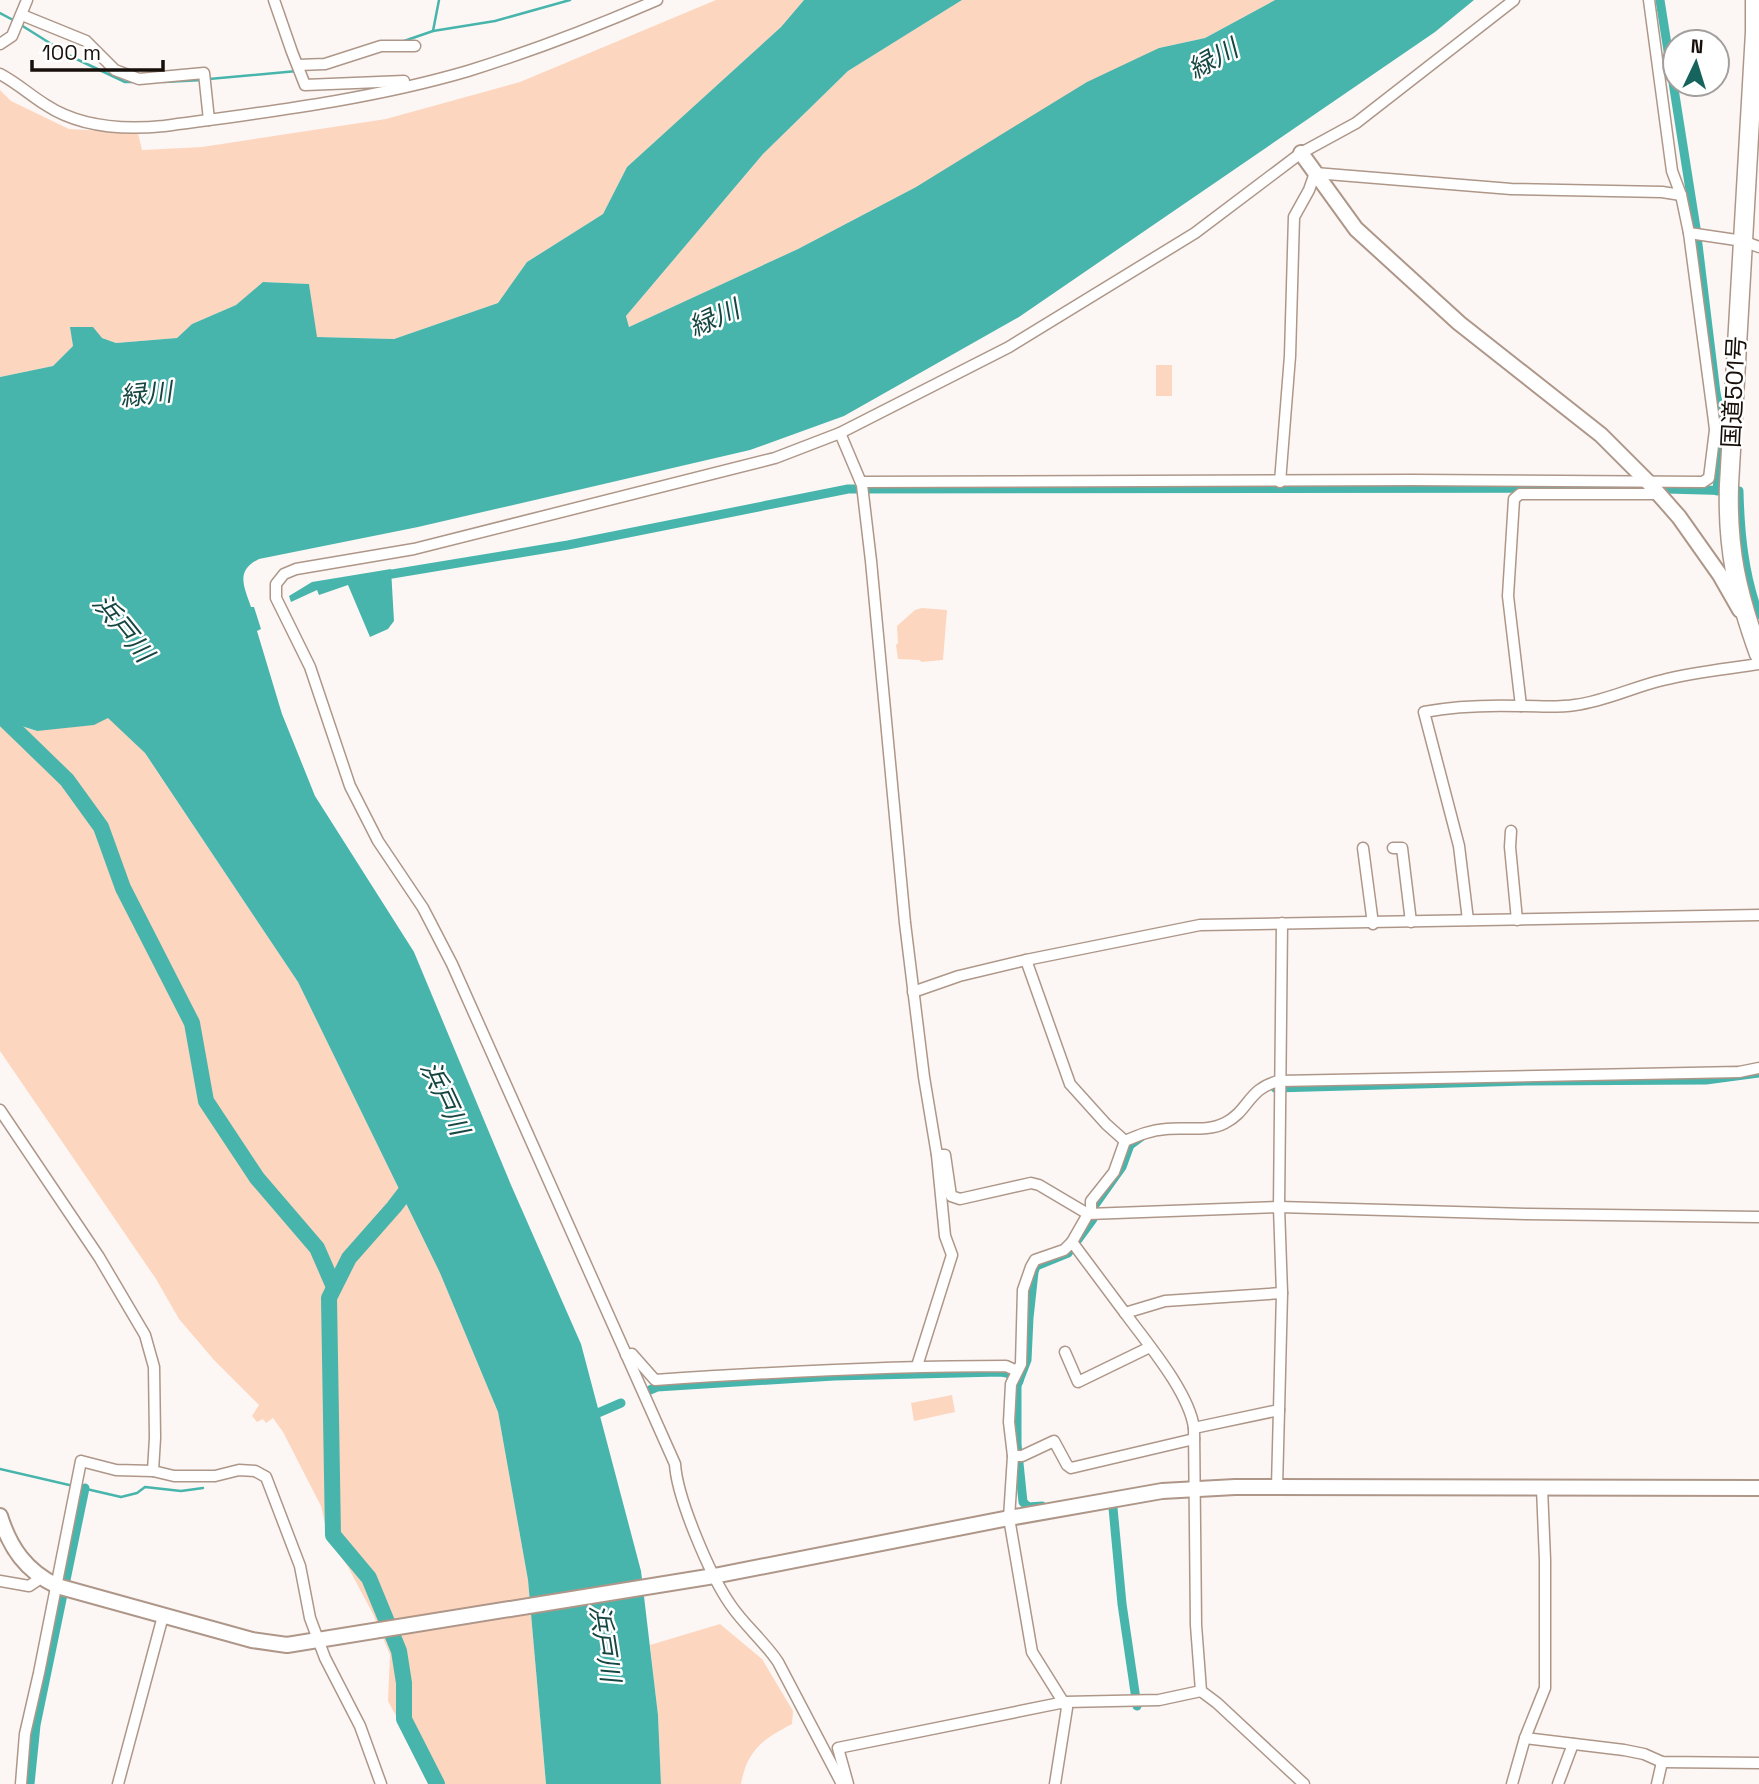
<svg xmlns="http://www.w3.org/2000/svg" width="1759" height="1784" font-family="'Space Grotesk','Noto Sans JP',sans-serif">
  <style>
    .green { fill: #fdd6bf }
    .water { fill: #48b5ac }
    .lines { fill: none; stroke-linecap: round; stroke-linejoin: round }
    .stream { stroke: #48b5ac; stroke-width: 2.5 }
    .canal { stroke: #48b5ac; stroke-width: 9 }
    .river { stroke: #48b5ac; stroke-width: 16 }
    .street-casing { stroke: #ae9789; stroke-width: 13 }
    .secondary-casing { stroke: #ae9789; stroke-width: 18 }
    .highway-casing { stroke: #ae9789; stroke-width: 21 }
    .street { stroke: #fff; stroke-width: 10 }
    .secondary { stroke: #fff; stroke-width: 14 }
    .highway { stroke: #fff; stroke-width: 18 }
    .labels { text-anchor: middle; stroke-width: 5; stroke-linejoin: round; paint-order: stroke }
    .street-label { font-size: 24px; fill: #170f0a; stroke: #fff }
    .water-label { font-size: 26px; font-style: italic; fill: #154642; stroke: #fff }
  </style>
  <rect width="100%" height="100%" fill="#fcf7f4"/>
  <g class="green">
    <path d="M716,0H804L781,27L627,167L603,214L527,262L498,303L394,339L316,337L309,284L264,282L236,305L192,324L177,338L116,343L71,327L73,346L53,366L0,377V90L11,101L69,129L138,133L142,150L202,147L386,119L520,82Z"/>
    <path d="M962,0H1275L1205,38L1159,48L916,187L798,249L629,327L626,316L763,154L848,71Z"/>
    <rect x="1156" y="365" width="16" height="31"/>
    <path d="M922,608L947,610L943,660L921,662L920,660L898,659L896,645L898,643L897,626L915,610Z"/>
    <path d="M108,717L145,753L298,982L440,1273L498,1412L528,1580L546,1784H433L388,1701L390,1655L373,1614L348,1567L328,1537L321,1506L283,1432L273,1418L266,1423L263,1419L257,1422L252,1416L259,1405L214,1360L179,1319L156,1279L0,1051V719L36,731Z"/>
    <path d="M952,1395L955,1412L914,1421L911,1403Z"/>
    <path d="M720,1624L762,1659L793,1711L792,1724C763,1739 747,1750 741,1784H661L658,1715L650,1645Z"/>
  </g>
  <g class="water">
    <path d="M804,0H962L848,71L763,154L626,316L629,327L798,249L916,187L1087,82L1159,48L1205,38L1275,0H1474L1435,32L1019,317L844,416L750,450L418,527L259,559C235,571 244,586 251,607H254L261,629L257,631L282,714L315,796L414,952L511,1185L581,1344L641,1571L658,1715L661,1784H546L528,1580L498,1412L440,1273L298,982L145,753L108,718L94,725L37,731L0,719V377L53,366L73,346L70,327H93L102,338L116,343L177,338L192,324L236,305L263,282L309,284L317,337L394,339L498,303L527,262L603,214L627,167L781,27Z"/>
    <path d="M391,569L394,621L388,629L370,637L348,585L319,595L317,590L291,602L289,596L312,582Z"/>
  </g>
  <g class="lines">
    <g class="stream">
      <path d="M0,13L15,21"/>
      <path d="M21,25L72,57L125,82H133"/>
      <path d="M433,31L439,0"/>
      <path d="M404,41L433,31L495,21L570,0"/>
      <path d="M209,79L297,71"/>
      <path d="M164,82L203,80"/>
      <path d="M0,1469L121,1497L137,1493L145,1487L181,1491L203,1488"/>
    </g>
    <g class="canal">
      <path d="M1660,0L1696,228L1716,393L1722,422L1717,491"/>
      <path d="M1666,489L1739,491C1740,533 1744,575 1759,615"/>
      <path d="M380,576L568,545L848,489L1641,488"/>
      <path d="M1275,1088L1528,1081L1706,1080L1759,1073"/>
      <path d="M1095,1205L1122,1167L1130,1145L1141,1137"/>
      <path d="M650,1390L657,1387L834,1376L1000,1372L1007,1373L1019,1381"/>
      <path d="M591,1416L621,1403"/>
      <path d="M1042,1506L1028,1507L1023,1502L1017,1444V1386L1027,1360L1029,1318L1034,1272L1036,1266L1068,1253L1093,1219"/>
      <path d="M1113,1508L1122,1604L1137,1706"/>
      <path d="M30,1784L36,1725L85,1488"/>
    </g>
    <g class="river">
      <path d="M0,715L67,780L101,827L123,888L192,1023L206,1101L257,1178L317,1248L334,1287"/>
      <path d="M414,1181L394,1207L349,1258L329,1298L333,1535L369,1578L399,1651L404,1683V1719L437,1784"/>
    </g>
    <g class="street-casing">
      <g id="street">
        <path d="M274,0L292,52L305,85L404,81"/>
        <path d="M22,15L86,41L115,70L139,79L204,73L209,120"/>
        <path d="M0,44L12,36L27,0"/>
        <path d="M298,65L325,64L381,46H415"/>
        <path d="M0,74C17,83 30,95 46,105C81,128 124,130 164,126C266,112 369,100 468,71C532,51 595,27 657,0"/>
        <path d="M1689,233L1743,241L1759,247"/>
        <path d="M840,433L862,485L871,561L905,923L924,1077L937,1155L945,1236L952,1255L917,1366"/>
        <path d="M862,482L1412,480L1703,482L1709,478L1715,430L1714,421L1689,233L1681,195L1672,171L1649,0"/>
        <path d="M1280,482L1290,356L1294,217L1309,190L1315,173L1511,189L1662,192L1681,195"/>
        <path d="M1521,706L1508,596L1514,499L1520,494H1657"/>
        <path d="M1511,831L1510,847L1517,920"/>
        <path d="M1363,848L1373,924"/>
        <path d="M1393,848H1402L1411,922"/>
        <path d="M1468,920L1459,846L1424,712C1455,706 1489,705 1521,706C1540,706 1556,708 1575,705C1606,701 1633,687 1663,680C1694,672 1727,669 1759,664"/>
        <path d="M1282,923L1279,1207L1282,1293L1279,1410L1194,1428L1196,1625L1201,1691L1217,1703L1304,1784"/>
        <path d="M1026,960L1070,1084L1106,1124L1125,1141L1114,1172L1091,1201V1213"/>
        <path d="M913,992L959,976L1026,960L1200,925L1759,915"/>
        <path d="M0,1110L99,1257L145,1335L154,1367L155,1438L153,1471"/>
        <path d="M1125,1141C1139,1135 1151,1130 1166,1129C1185,1127 1208,1132 1225,1123C1249,1111 1248,1088 1279,1081L1739,1072L1759,1068"/>
        <path d="M937,1155H945L951,1196L960,1199L1031,1183L1039,1185L1088,1214"/>
        <path d="M1072,1242L1125,1313"/>
        <path d="M1065,1352L1078,1382L1150,1347"/>
        <path d="M626,1355L632,1354L655,1380C772,1372 889,1366 1006,1366L1017,1371"/>
        <path d="M1194,1428C1189,1392 1147,1343 1125,1313L1165,1301L1282,1293"/>
        <path d="M1013,1456H1022L1054,1441L1067,1465L1071,1468L1194,1439"/>
        <path d="M1277,1487L1279,1410"/>
        <path d="M0,1581L29,1586L41,1578"/>
        <path d="M1525,1738L1624,1750L1644,1754L1662,1762L1759,1763"/>
        <path d="M21,1784L25,1734L39,1673L81,1461L116,1470L153,1471L174,1476H215L239,1470L255,1471L266,1477L300,1566L310,1618L325,1658L360,1726L381,1784"/>
        <path d="M118,1784L163,1616"/>
        <path d="M842,1784L778,1662C764,1641 744,1625 730,1604C710,1575 677,1498 675,1464L452,964L423,908L378,841L350,786L310,667L276,598V584L284,574L296,569L414,549L775,458L840,433L1009,347L1195,233L1301,153L1356,123L1514,0"/>
        <path d="M848,1784L838,1748L1065,1702L1159,1700L1201,1691"/>
        <path d="M1055,1784L1067,1708L1032,1652L1009,1518L1013,1456L1009,1422L1011,1384L1021,1364L1023,1290L1031,1267L1035,1260L1064,1250L1072,1242L1088,1214L1279,1207L1528,1214L1759,1217"/>
        <path d="M1512,1784L1525,1738L1545,1688V1560L1542,1488"/>
        <path d="M1558,1784L1573,1744"/>
        <path d="M1657,1784L1662,1762"/>
      </g>
    </g>
    <g class="secondary-casing">
      <g id="secondary">
        <path d="M1301,153L1356,229L1459,323L1601,435L1649,483L1679,517L1720,575L1740,610"/>
        <path d="M0,1516C10,1548 26,1571 57,1586L252,1640L287,1645L714,1576L1009,1518L1162,1491L1235,1487L1759,1488"/>
      </g>
    </g>
    <g class="highway-casing">
      <path id="highway" d="M1755,0V32L1729,485C1727,550 1737,593 1759,654"/>
    </g>
    <use href="#street" class="street"/>
    <use href="#secondary" class="secondary"/>
    <use href="#highway" class="highway"/>
  </g>
  <g class="labels">
    <g class="street-label">
      <text transform="translate(1734 392) rotate(-87)" y="8">国道501号</text>
    </g>
    <g class="water-label">
      <text transform="translate(1213 59) rotate(-29)" y="9">緑川</text>
      <text transform="translate(714 318) rotate(-24)" y="9">緑川</text>
      <text transform="translate(146 394) rotate(-6)" y="9">緑川</text>
      <text transform="translate(123 628) rotate(51)" y="9">浜戸川</text>
      <text transform="translate(445 1098) rotate(65)" y="9">浜戸川</text>
      <text transform="translate(605 1643) rotate(81)" y="9">浜戸川</text>
    </g>
  </g>
  <g transform="translate(1696 63) rotate(4)"><circle r="33" fill="#ffffff" stroke="#a29f9d" stroke-width="2"/>
  <path d="M0-5L12 26L0 18L-12 26Z" fill="#17645e"/>
  <text y="-10" font-size="19" font-weight="bold" text-anchor="middle" fill="#170f0a">N</text>
  </g>
  <path d="M32 60v10h131v-10" fill="none" stroke="#170f0a" stroke-width="3.5"/>
  <text x="42" y="60" font-size="21" fill="#170f0a" stroke="#ffffff" stroke-width="5" paint-order="stroke">100 m</text>
</svg>
